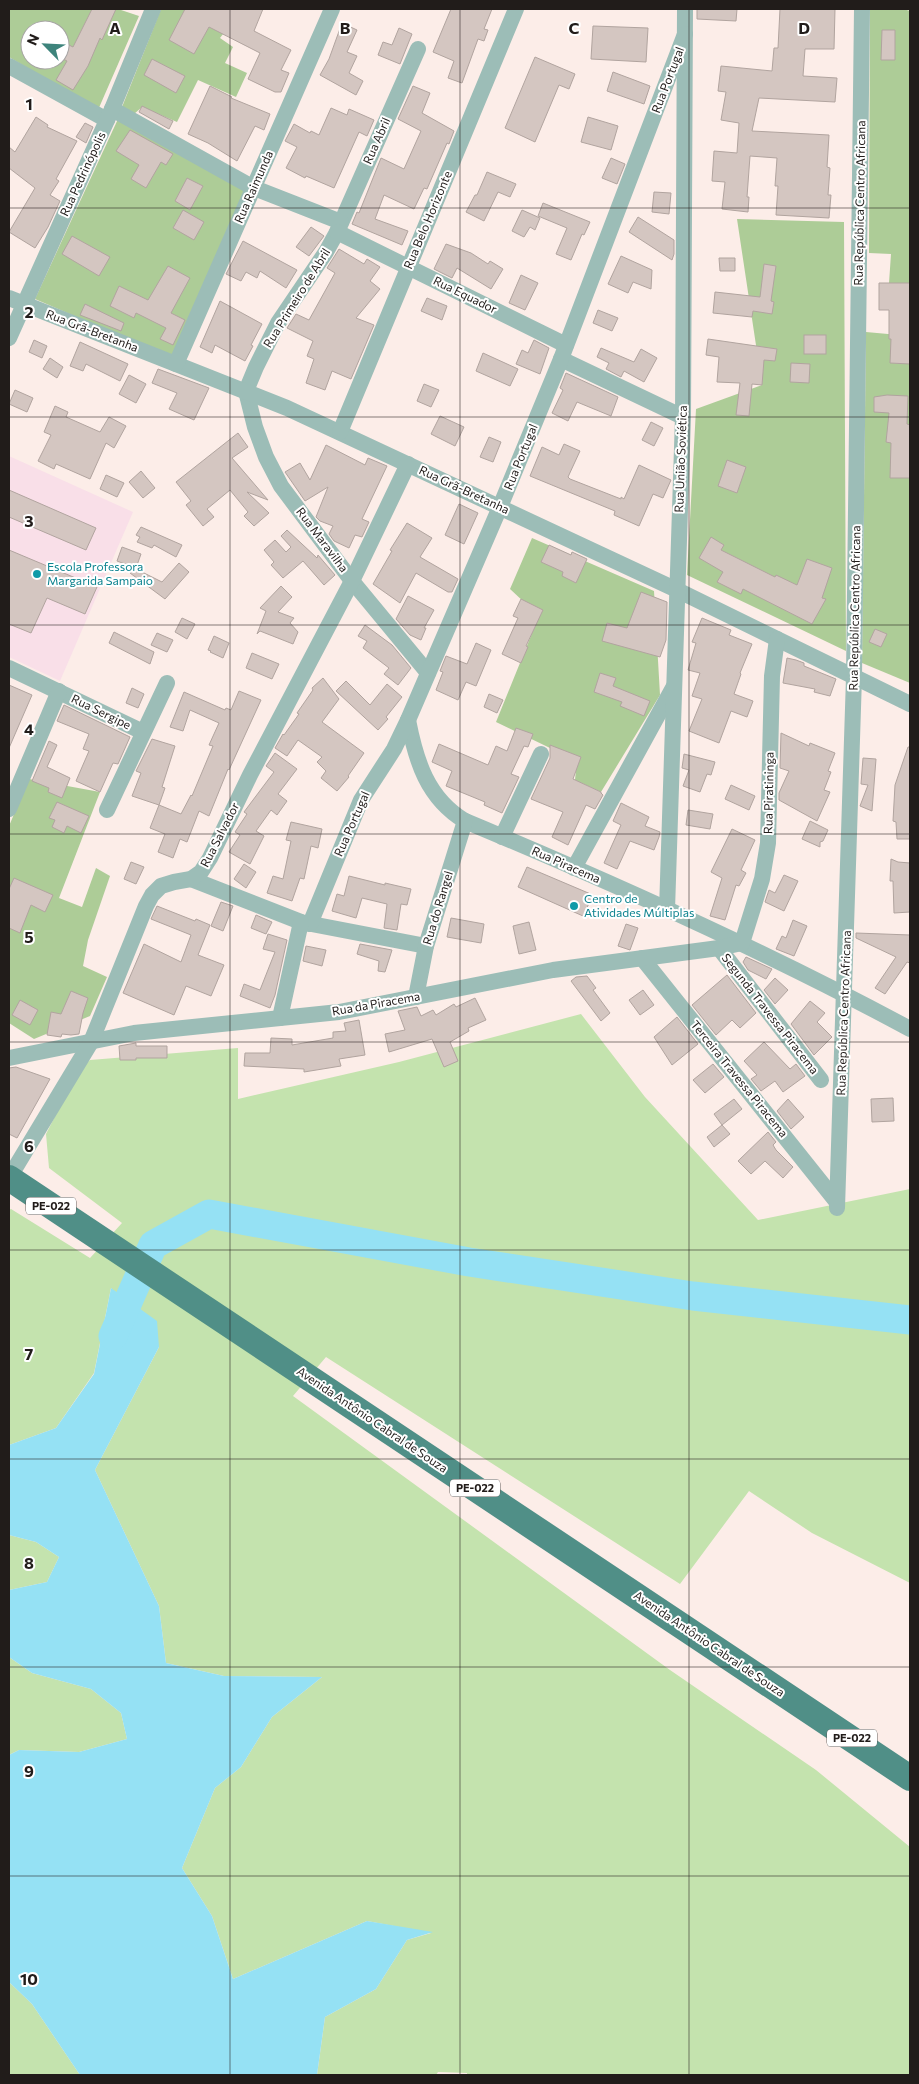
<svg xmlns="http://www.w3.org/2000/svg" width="919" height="2084" font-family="Commissioner,sans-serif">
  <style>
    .education { fill: #f9dfe8 }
    .green { fill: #c4e3ae }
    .forest { fill: #adcc97; fill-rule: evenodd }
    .water { fill: #95e1f4 }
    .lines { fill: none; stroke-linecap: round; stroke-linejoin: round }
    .river { stroke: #95e1f4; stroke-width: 29 }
    .building { fill: #d4c6c1; stroke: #b1a49f }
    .street { stroke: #9cbdb7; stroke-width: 16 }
    .primary { stroke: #508f87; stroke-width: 26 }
    .grid { fill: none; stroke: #211c1a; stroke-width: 1; stroke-opacity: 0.55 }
    .culture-dot { fill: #0f9aa8; stroke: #fff; stroke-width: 2 }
    .labels { text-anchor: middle; stroke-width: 4; stroke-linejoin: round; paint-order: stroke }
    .shield { fill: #fff; stroke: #64605f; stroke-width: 1 }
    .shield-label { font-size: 11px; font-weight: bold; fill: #211c1a }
    .street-label { font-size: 12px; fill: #211c1a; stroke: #fff }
    .culture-label { font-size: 12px; fill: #0d838f; stroke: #fff; text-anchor: start }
    .grid-label { font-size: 16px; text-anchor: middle; font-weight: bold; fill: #211c1a; stroke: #fff; stroke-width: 4; stroke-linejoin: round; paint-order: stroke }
  </style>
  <rect width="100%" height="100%" fill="#fcede8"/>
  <path class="education" d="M9,456L133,512L60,681L9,657Z"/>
  <g class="green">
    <path d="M581,1014L645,1097L758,1220L910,1189V1583L812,1533L749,1491L680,1584L326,1357L293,1396L670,1670L816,1770L910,1847V2075H467V2073L438,2072L436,2075H317L325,2017L376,1989L407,1940L431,1933L367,1921L233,1979L212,1916L182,1868L215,1788L241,1767L272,1717L322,1677L224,1676L166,1663L159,1606L95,1470L159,1347L111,1288L94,1373L56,1428L9,1445V1210L11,1209L90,1258L122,1223L49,1168L46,1134L79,1069L90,1060L238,1048V1099L399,1062Z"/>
    <path d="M9,1535L36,1542L59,1557L47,1582L9,1590Z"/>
    <path d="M9,1657L32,1673L91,1689L121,1713L127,1739L79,1752L19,1750L9,1755Z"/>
    <path d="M9,1982L32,2004L80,2075H9Z"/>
  </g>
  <g class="forest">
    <path d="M9,9H118L139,16L98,110L9,57ZM30,30H60V60H30Z"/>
    <path d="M161,9H242L220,38L233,47L225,63L247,73L236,97L198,80L177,122L142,107L134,114L122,107Z"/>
    <path d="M870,9H903L910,11V283H889L891,254L869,253Z"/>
    <path d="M118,119L246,190L172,358L35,299Z"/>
    <path d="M737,219L844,222L846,651L687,575L696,409L762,385Z"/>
    <path d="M866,332L910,336V683L862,663Z"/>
    <path d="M532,538L654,591L660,695L601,792L575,780L577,761L496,722L539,616L510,589Z"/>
    <path d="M29,779L100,792L59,898L82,907L96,868L110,876L88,940L83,966L107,977L90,1016L34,1039L9,1023V826Z"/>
  </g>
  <path class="water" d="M111,1288L157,1321L159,1347L95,1470L159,1606L166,1663L224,1676L322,1677L272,1717L241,1767L215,1788L182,1868L212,1916L233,1979L367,1921L433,1932L407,1940L376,1989L325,2017L317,2075H80L32,2004L9,1982V1755L19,1750L79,1752L127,1739L121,1713L91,1689L32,1673L9,1657V1590L47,1582L59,1557L36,1542L9,1535V1445L56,1428L94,1374Z"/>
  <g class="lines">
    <path class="river" d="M113,1336L153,1245L209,1214L469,1262L693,1296L910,1320"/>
  </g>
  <g class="building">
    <path d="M92,9H116L102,40L100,38L88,66L73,90L56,80L67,61L61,58L67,44L73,47Z"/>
    <path d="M185,9H263L254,31L291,50L281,70L289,73L281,92H275L248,79L260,53L209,27L194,54L169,40Z"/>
    <path d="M451,9H492L484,29L488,30L484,41L478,39L462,83L448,78L454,61L433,52Z"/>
    <path d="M697,9H737L736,21L697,19Z"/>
    <path d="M780,9H835L834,49H805L803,76L837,78L835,102L759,98L752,131L829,135L827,167L830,168L828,195H831L829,218L776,215L778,186H775L777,158L750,156L747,197H749L748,212L722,209L725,182L712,181L714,151L737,153L739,123L721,120L726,92L718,91L721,66L772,71L774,48H778Z"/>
    <path d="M342,23L357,30L347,52L357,56L349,73L363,81L356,95L320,75L329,59Z"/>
    <path d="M593,26L648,28L646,62L591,59Z"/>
    <path d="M399,28L412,34L400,64L378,55L383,42L392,45Z"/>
    <path d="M882,30H895V60H881Z"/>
    <path d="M535,57L575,74L569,89L559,85L535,142L505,128Z"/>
    <path d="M152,59L185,76L176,93L144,75Z"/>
    <path d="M613,72L650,86L644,104L607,91Z"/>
    <path d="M210,86L232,97L231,98L270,114L264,130L255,126L237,161L208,143L188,134Z"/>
    <path d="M413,86L430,93L422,113L454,131L449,144L447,143L427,189L424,188L414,209L384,195L375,219L408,231L402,245L352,224L357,212L359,213L381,158L404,169L421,131L398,119Z"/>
    <path d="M142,106L173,121L169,129L139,112Z"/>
    <path d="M331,108L347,115L349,109L374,120L367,136L359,132L334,188L306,176L305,178L286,168L297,147L285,141L294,124L310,133L311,131L319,135Z"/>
    <path d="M36,117L48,125L47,127L77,141L56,179L59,181L50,195L60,201L48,227L35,248L9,232L35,188L9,168V147L15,152Z"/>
    <path d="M588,117L618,126L611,150L581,142Z"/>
    <path d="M85,123L93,127L86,143L76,137Z"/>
    <path d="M130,130L173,154L166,165L161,162L146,188L131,179L139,165L116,151Z"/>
    <path d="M611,158L625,164L617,184L602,178Z"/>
    <path d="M487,172L516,184L510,197L498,192L484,221L466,212L475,195H477Z"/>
    <path d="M187,178L203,186L190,210L175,201Z"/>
    <path d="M654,192L671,193L669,214L652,212Z"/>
    <path d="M543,203L590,222L584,235L582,234L571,260L556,254L567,228L538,216Z"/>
    <path d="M183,210L204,222L194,240L173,228Z"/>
    <path d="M522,210L540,218L535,230L530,227L524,237L512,231Z"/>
    <path d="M638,217L674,240V254L672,260L629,232Z"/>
    <path d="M311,227L324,236L309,256L296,247Z"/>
    <path d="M72,236L110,257L99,276L62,254Z"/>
    <path d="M243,241L297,270L286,288L260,271L257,278L246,272L241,281L226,274Z"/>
    <path d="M446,244L471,253L488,264L490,261L503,269L491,289L457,268L452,278L434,269Z"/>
    <path d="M339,249L364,264L367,259L380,267L370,281L380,289L356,318L374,325L351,379L332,371L325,390L306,383L314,359L307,356L313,341L287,328L296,314L309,320L335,273L327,268Z"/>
    <path d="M621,256L652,270L651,289L633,282L628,293L608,284Z"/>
    <path d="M719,258H735V271H720Z"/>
    <path d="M764,264L776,266L771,301L774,302L772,314L753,311L752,317L713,313L715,292L760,297Z"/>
    <path d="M168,266L190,278L171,313L185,320L173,345L160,339L166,328L136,313L134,318L110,306L119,286L148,300Z"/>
    <path d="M521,275L538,283L525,310L509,303Z"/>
    <path d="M879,283H910V364L890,363L891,339H889V310H879Z"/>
    <path d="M427,298L447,306L442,320L421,311Z"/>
    <path d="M220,301L262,324L251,345L253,346L245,361L215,345L212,353L200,347Z"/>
    <path d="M85,304L124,323L121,331L80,315Z"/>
    <path d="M598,310L618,318L612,331L593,323Z"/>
    <rect x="804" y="335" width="22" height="19"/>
    <path d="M708,339L777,349L775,361L764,360L762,385L752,384L749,416L736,415L740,383L717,382L719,357L706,355Z"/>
    <path d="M34,340L47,346L42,358L29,352Z"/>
    <path d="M534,340L549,348L540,374L516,364L522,350L528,353Z"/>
    <path d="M80,342L128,364L120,381L86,364L83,371L70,366Z"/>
    <path d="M601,348L634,362L641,349L657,358L644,382L624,371L621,377L606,369L609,363L597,357Z"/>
    <path d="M483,353L518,369L510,386L476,371Z"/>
    <path d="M50,358L63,367L57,378L43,369Z"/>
    <path d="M791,363L810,364L809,383L790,382Z"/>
    <path d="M158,369L209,388L194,420L169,409L177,393L152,383Z"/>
    <path d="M566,373L618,397L611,416L577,402L568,421L552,413L563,390L560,388Z"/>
    <path d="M129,375L146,384L136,403L119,394Z"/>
    <path d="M424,384L439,390L431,407L417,401Z"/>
    <path d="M15,390L33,398L27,412L9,404Z"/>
    <path d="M887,395L908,396L907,424L910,425V478H890L891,443L886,442L889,413L874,412V397Z"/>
    <path d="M55,406L68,412L66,417L100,432L109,417L126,426L114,448L106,443L90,479L56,464L54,469L38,461L51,435L44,432Z"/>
    <path d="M440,416L464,427L455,446L431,434Z"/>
    <path d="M651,422L663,428L654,446L642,440Z"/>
    <path d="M238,433L248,447L232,458L268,500L247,492L269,513L254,526L244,516L248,512L230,490L207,509L214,517L203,526L186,505L191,501L176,482Z"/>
    <path d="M489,437L501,442L493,462L480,457Z"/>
    <path d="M564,444L580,451L568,477L570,479L621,499V497L624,499L639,465L671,480L663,498L653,494L639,526L614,515L615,511L530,476L542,447L559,455Z"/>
    <path d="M326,445L365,465L368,458L387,466L362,519L369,522L362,537L355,535L349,548L334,541L329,534L333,526L320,521L316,517L328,487L305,501L285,472L300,463L310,480Z"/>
    <path d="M727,460L746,467L737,493L718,486Z"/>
    <path d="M141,471L155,488L143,498L129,482Z"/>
    <path d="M106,475L124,483L117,497L100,489Z"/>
    <path d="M9,490L96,528L86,550L9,517Z"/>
    <path d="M459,504L478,513L464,544L445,535Z"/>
    <path d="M407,523L432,538L420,557L458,579L452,592H448L416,573L400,603L373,584L392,551L390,550Z"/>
    <path d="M141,527L182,545L176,557L154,545L152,548L137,542L140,537L136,535Z"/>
    <path d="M287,530L317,558L318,555L335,575L324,585L303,561L283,578L271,565L274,562L264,550L275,540L286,552L291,547L281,536Z"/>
    <path d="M711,537L724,545L721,550L775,577L776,575L797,585L807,559L832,568L822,598L826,599L812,624L743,589L741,594L717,582L723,572L699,558Z"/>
    <path d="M549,545L571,555L572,552L587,559L576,583L562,576L563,572L541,562Z"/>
    <path d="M122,547L141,554L136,568H134L162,582L179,563L189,572L165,599L130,573L133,567L117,561Z"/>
    <path d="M9,550L97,587L85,614L47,598L31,633L9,624Z"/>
    <path d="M281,586L292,597L278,612L294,618L290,623L298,632L293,644L260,631L257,634L266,611L260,608Z"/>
    <path d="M641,592L667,602L666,640L660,657L602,641L607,623L627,628Z"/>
    <path d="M408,596L434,610L424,628H426L421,640L410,635L396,619Z"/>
    <path d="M521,599L543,610L526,646L528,647L521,663L502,654L518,618L513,616Z"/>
    <path d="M182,618L195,624L187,639L175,632Z"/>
    <path d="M702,618L731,630L729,635L752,644L740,673L741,674L734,694L753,701L747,717L731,711L719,743L689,731L702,699L692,696L700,673L688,670L696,643L692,642Z"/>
    <path d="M365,625L392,645L411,668L398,685L384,674L389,668L363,648L367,641L358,636Z"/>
    <path d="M875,629L887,634L881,647L869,642Z"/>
    <path d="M114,632L154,652L150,664L109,643Z"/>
    <path d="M157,633L173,640L167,652L151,645Z"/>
    <path d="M214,636L229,643L223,658L210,652L211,651L208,650Z"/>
    <path d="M476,643L491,650L476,686L466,682L458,700L436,690L443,672L440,671L446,656L467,664Z"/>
    <path d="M252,653L279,664L272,679L246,668Z"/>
    <path d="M787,658L796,660L804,663V666L836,679L830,696L814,692L815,689L783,683Z"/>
    <path d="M600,673L616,678L613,686L650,701L644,716L620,706L622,702L594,692Z"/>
    <path d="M323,678L339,699L322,722L364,753L348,776L349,777L337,791L321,778L326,771L317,762L322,757L298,740L287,756L275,748L283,734L284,735L299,714L297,713L313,690L312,688Z"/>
    <path d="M346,681L370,705L387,684L402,697L386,717L388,719L378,730L336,691Z"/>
    <path d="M9,685L32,695L9,748Z"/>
    <path d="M132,688L144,694L138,708L126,703Z"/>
    <path d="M239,691L261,700L229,770L228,769L209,816L199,811L187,842L180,839L173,858L158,852L165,834L150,828L159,805L181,814L191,795L192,796L213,746L209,745L219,723L190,710L183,731L170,727L184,692L225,710L226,708L231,710Z"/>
    <path d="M489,694L503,700L497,713L484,707Z"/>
    <path d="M64,705L130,737L118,764L113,763L100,792L76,781L89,751L83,749L89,734L57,721Z"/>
    <path d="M516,728L533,734L528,747L524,746L511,774L519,777L502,813L484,805L485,802L446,786L452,771L432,762L439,744L488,765L496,746L507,751Z"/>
    <path d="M781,733L809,746L810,743L835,753L828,771L831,772L824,790L830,792L817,821L779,800V793L789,771L780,768Z"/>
    <path d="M152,739L175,746L162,787L165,788L159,805L132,796L141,773L136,771Z"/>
    <path d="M49,741L57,745L47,767L70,778L62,798L48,792L49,788L32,781Z"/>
    <path d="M550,745L581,757L573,779L601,792V793L603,795L595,809L586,805L568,845L552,837L563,812L531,799L550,758Z"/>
    <path d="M908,747H910V839H897L896,822L893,821L895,785Z"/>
    <path d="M275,753L297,769L278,794L287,801L277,815L271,810L256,831L264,836L250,864L229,852L240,835L235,832L247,814L244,812L274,772L266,766Z"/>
    <path d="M684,754L715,762L711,775L707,774L700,792L683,786L689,770L682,768Z"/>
    <path d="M863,758L876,759L872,811L860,806L868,785L861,784Z"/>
    <path d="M731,785L755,796L749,810L725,799Z"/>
    <path d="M57,802L89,816L81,833L67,826L64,833L52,827L55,820L49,818Z"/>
    <path d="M621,803L649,817L645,826L660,832L659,837L654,850L630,841L617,869L604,863L621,825L613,821Z"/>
    <path d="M688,810L713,814L710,829L686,825Z"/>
    <path d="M810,821L828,830L823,841L820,842V847L802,839Z"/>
    <path d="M291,822L322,829L318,848L311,846L304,879L300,878L292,901L267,893L273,876L283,879L291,841L286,840Z"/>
    <path d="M732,829L755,840L741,870L746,873L739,886L736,885L725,920L710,916L722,878L711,872Z"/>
    <path d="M891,859L898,862L910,863V912L894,913L893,881H890Z"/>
    <path d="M131,862L144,867L136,884L124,879Z"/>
    <path d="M244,864L256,872L246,888L234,879Z"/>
    <path d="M527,867L593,895L583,916L518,887Z"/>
    <path d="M784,875L798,881L784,911L765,902L769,890L775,893Z"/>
    <path d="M349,876L385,885V883L411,889L407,905L401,904L397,930L384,928L387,904L362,898L356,918L332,911L337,894L344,896Z"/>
    <path d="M14,878L53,895L45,912L31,905L20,933L9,928V889Z"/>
    <path d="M221,902L233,906L223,931L211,926Z"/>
    <path d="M157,906L195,921L196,919L210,925L198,955L224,965L211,996L186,986L174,1015L123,993L144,944L181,962L191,935L151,919Z"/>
    <path d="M256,915L272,922L266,934L251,928Z"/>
    <path d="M451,918L484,924L481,943L447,937Z"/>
    <path d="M793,920L807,926L794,956L776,949L782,936L786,938Z"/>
    <path d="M529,922L536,950L519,954L513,926Z"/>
    <path d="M626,924L638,928L630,950L618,946Z"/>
    <path d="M856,933L910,935V963L907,962L885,994L875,988L896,957L856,938Z"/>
    <path d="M268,934L287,940L275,995L270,1008L240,996L244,984L260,990L275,952L263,949Z"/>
    <path d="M360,944L392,950L385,972L378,971L379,961L357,954Z"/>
    <path d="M306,946L326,950L322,966L303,961Z"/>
    <path d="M746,957L772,969L766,979L748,970L743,962Z"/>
    <path d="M727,975L756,1013L740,1028L732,1020L716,1035L692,1005Z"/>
    <path d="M587,976L596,988L593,990L610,1013L601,1021L571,981L576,977Z"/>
    <path d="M775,978L788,990L775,1004L764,990Z"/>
    <path d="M643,990L654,1005L640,1015L629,1000Z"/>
    <path d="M71,991L88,998L83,1013L79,1034L71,1035L62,1034L61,1037L47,1035L51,1012L61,1014Z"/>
    <path d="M475,998L486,1020L468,1028L469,1031L450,1042L458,1061L444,1067L432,1039L389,1052L385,1034L405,1030L398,1011L417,1007L421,1016L433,1010L436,1015L454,1004L456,1007Z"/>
    <path d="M20,1000L38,1010L30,1025L12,1015Z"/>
    <path d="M810,1001L825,1013L817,1022L832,1037L814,1055L791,1024Z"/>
    <path d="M677,1017L698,1044L672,1065L654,1037Z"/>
    <path d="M359,1020L365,1055L339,1059L341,1066L304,1072V1069L244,1066L245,1053H270L271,1038L292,1039V1045L333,1038V1032L346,1031L344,1023Z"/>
    <path d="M764,1042L790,1069L796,1064L805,1076L783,1092L775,1081L761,1091L751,1079L757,1075L744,1061Z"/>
    <path d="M136,1043V1046H167V1058H136V1060H120L119,1046Z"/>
    <path d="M713,1064L724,1077L705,1093L693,1080Z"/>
    <path d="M16,1067L50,1079L17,1138L9,1134V1068Z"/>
    <path d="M893,1098L894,1121L872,1122L871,1099Z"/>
    <path d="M734,1099L742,1109L722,1125L714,1114Z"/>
    <path d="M788,1099L804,1117L791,1129L777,1111Z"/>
    <path d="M722,1125L730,1134L714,1147L707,1137Z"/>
    <path d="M768,1132L776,1142L773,1145L776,1150L793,1167L783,1178L765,1161L751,1174L738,1161Z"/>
  </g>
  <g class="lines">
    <g class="street">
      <path d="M418,49L337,232L326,252L278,323L256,367L246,391L255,427L266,457L281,486L352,581L428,673"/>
      <path d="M9,66L107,120"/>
      <path d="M112,109L254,188L341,222"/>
      <path d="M337,232L566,345"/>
      <path d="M9,298L287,408L677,590L910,704"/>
      <path d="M9,338L112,109L153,9"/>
      <path d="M561,359L683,417"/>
      <path d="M176,364L332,9"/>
      <path d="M340,432L516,9"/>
      <path d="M9,668L143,732"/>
      <path d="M408,720C416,761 427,798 465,821C616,884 766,951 910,1029"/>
      <path d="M9,809L59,691"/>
      <path d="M107,810L167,683"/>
      <path d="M502,837L541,754"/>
      <path d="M574,868L674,686"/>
      <path d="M191,879L301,922L426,946"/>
      <path d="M667,910L683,417L685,9"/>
      <path d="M310,924L361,800L394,749L408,720L500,507L561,359L685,34"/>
      <path d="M719,948L821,1080"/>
      <path d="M642,958L836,1201"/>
      <path d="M416,997L426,946L465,821"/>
      <path d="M280,1018L301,922"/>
      <path d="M9,1058L134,1033L339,1012L553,970L719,948L742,943L762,879L768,843L772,676L777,639"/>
      <path d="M9,1178L91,1042L146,906L152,895L161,886L174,882L191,879L201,872L210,858L250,775L352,581L408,464"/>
      <path d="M837,1208L854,677L862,9"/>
    </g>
    <path class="primary" d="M9,1178L910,1778"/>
  </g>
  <path class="grid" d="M230,9V2075M460,9V2075M689,9V2075M9,208H910M9,417H910M9,625H910M9,834H910M9,1042H910M9,1250H910M9,1459H910M9,1667H910M9,1876H910"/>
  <g class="culture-dot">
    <circle cx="37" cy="574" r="5"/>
    <circle cx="574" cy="906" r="5"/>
  </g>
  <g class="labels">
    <g class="shield">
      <rect x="26" y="1197.5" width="50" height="17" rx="4"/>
      <rect x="450" y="1479.5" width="50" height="17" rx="4"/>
      <rect x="827" y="1729.5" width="50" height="17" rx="4"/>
    </g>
    <g class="shield-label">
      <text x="51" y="1210">PE-022</text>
      <text x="475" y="1492">PE-022</text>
      <text x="852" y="1742">PE-022</text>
    </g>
    <g class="street-label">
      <text transform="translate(668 80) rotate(-69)" y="4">Rua Portugal</text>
      <text transform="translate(377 141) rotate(-66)" y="4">Rua Abril</text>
      <text transform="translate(83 174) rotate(-65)" y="4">Rua Pedrinópolis</text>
      <text transform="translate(254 187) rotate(-66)" y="4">Rua Raimunda</text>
      <text transform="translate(860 203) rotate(-89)" y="4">Rua República Centro Africana</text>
      <text transform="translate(428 220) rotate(-67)" y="4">Rua Belo Horizonte</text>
      <text transform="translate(465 295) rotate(26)" y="4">Rua Equador</text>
      <text transform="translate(297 298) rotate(-58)" y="4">Rua Primeiro de Abril</text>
      <text transform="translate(92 331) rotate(21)" y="4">Rua Grã-Bretanha</text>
      <text transform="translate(521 457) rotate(-68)" y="4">Rua Portugal</text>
      <text transform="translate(681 459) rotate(-88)" y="4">Rua União Soviética</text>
      <text transform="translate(464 490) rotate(25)" y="4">Rua Grã-Bretanha</text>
      <text transform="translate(322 540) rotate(53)" y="4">Rua Maravilha</text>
      <text transform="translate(855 608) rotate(-89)" y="4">Rua República Centro Africana</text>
      <text transform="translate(101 712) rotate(26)" y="4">Rua Sergipe</text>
      <text transform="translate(769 793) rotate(-89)" y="4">Rua Piratininga</text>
      <text transform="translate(352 824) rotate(-66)" y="4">Rua Portugal</text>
      <text transform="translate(220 835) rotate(-63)" y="4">Rua Salvador</text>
      <text transform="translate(566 865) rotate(24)" y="4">Rua Piracema</text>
      <text transform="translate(438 908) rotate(-73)" y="4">Rua do Rangel</text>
      <text transform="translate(376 1004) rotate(-10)" y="4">Rua da Piracema</text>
      <text transform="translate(844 1013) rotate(-88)" y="4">Rua República Centro Africana</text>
      <text transform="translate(770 1014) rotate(52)" y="4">Segunda Travessa Piracema</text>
      <text transform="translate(739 1079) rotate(51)" y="4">Terceira Travessa Piracema</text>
      <text transform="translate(372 1420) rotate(34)" y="4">Avenida Antônio Cabral de Souza</text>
      <text transform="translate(709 1644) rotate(34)" y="4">Avenida Antônio Cabral de Souza</text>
    </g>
    <g class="culture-label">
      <text x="47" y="571">Escola Professora<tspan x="47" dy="14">Margarida Sampaio</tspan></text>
      <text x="584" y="903">Centro de<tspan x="584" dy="14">Atividades Múltiplas</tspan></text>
    </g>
  </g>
  <g class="grid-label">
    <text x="115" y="34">A</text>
    <text x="345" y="34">B</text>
    <text x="574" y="34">C</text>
    <text x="804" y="34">D</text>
    <text x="29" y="110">1</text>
    <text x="29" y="318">2</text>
    <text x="29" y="527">3</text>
    <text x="29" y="735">4</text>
    <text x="29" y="943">5</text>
    <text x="29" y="1152">6</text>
    <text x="29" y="1360">7</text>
    <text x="29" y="1569">8</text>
    <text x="29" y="1777">9</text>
    <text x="29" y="1985">10</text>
  </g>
  <rect width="919" height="2084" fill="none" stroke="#211c1a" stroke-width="20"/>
  <g transform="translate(45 45) rotate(294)"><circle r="24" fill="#ffffff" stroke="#a6a4a3"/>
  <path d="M0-4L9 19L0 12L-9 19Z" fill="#3e847c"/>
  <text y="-8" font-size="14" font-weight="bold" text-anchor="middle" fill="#211c1a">N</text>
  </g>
</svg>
